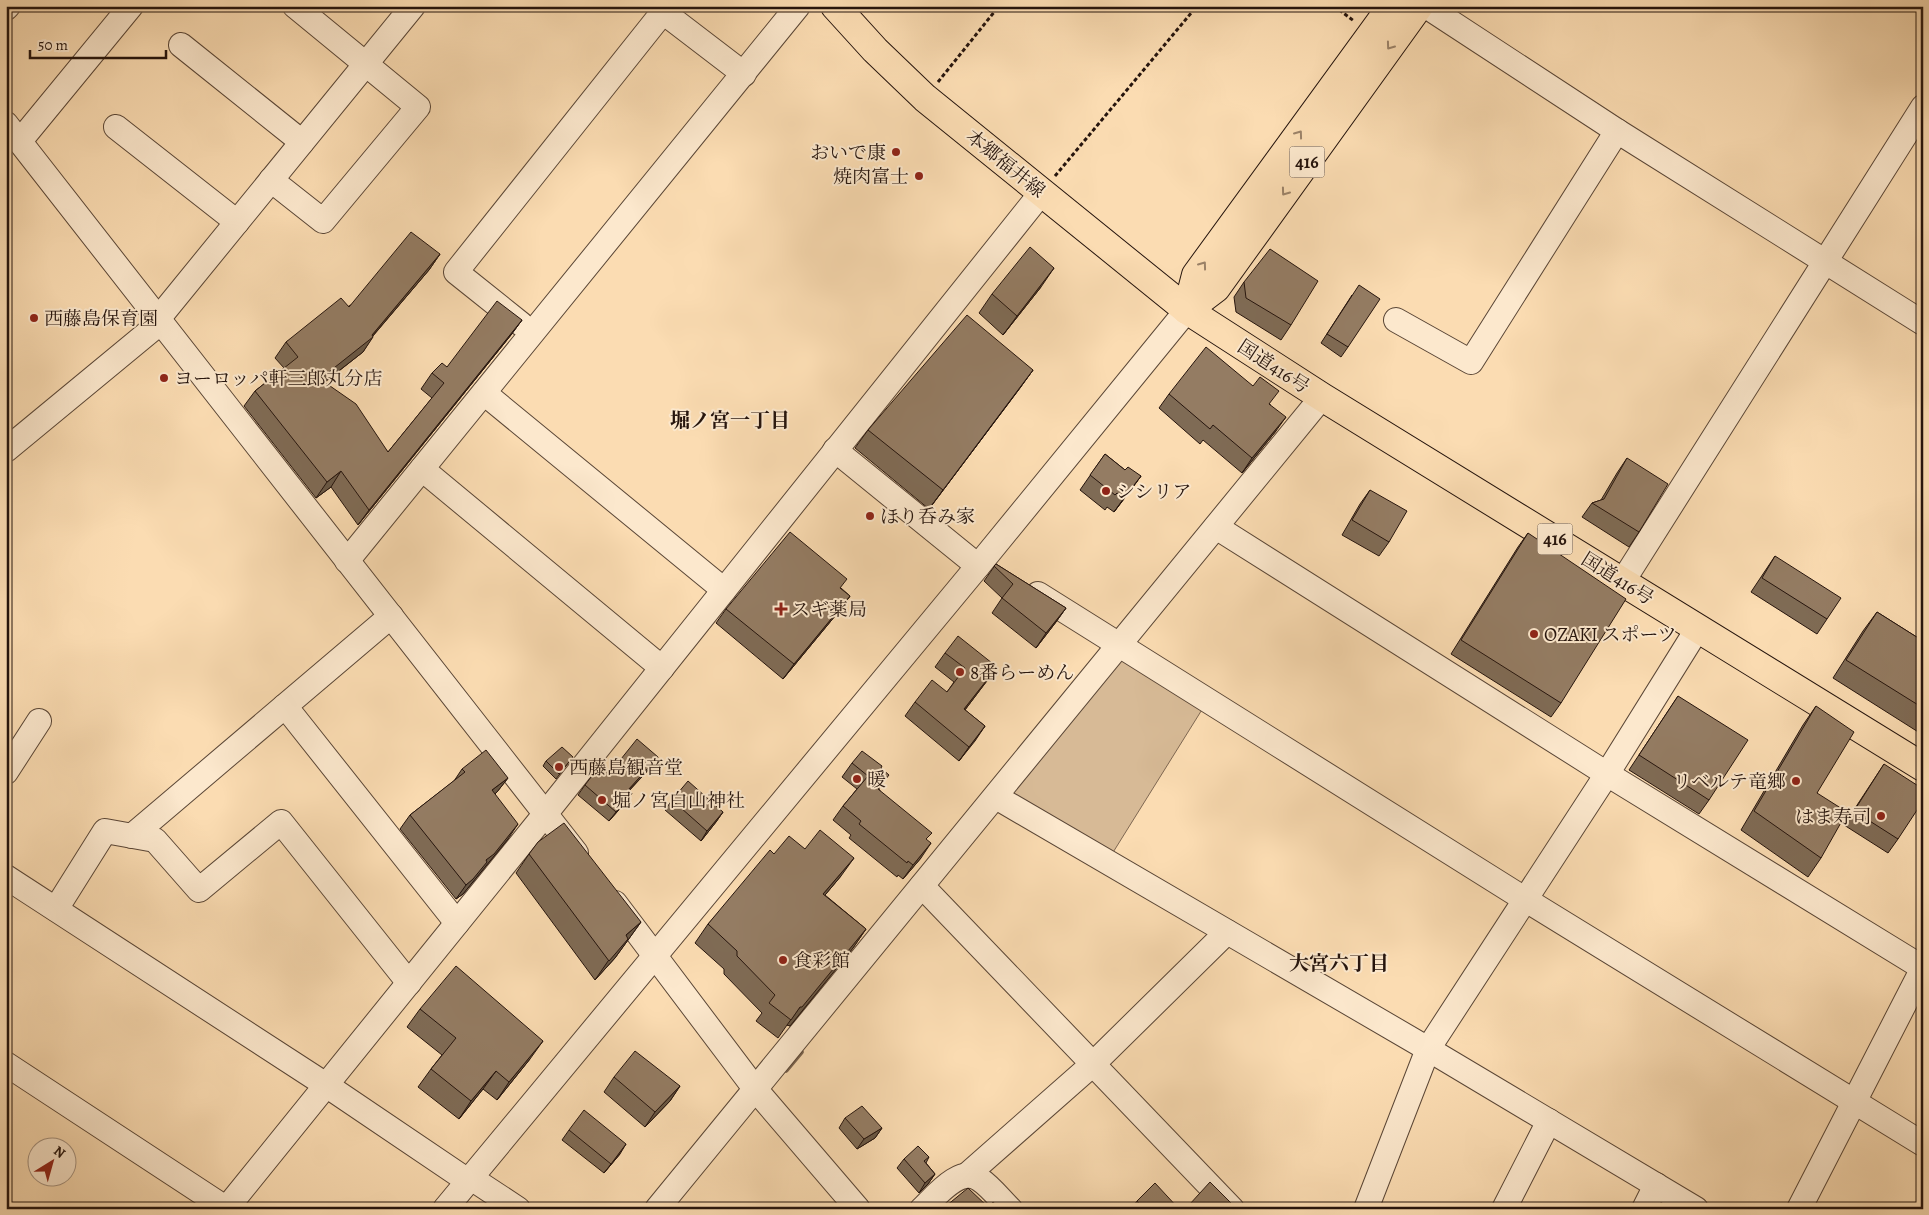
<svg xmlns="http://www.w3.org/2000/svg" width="1929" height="1215" font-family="Alegreya,'Noto Serif JP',serif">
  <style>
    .green { fill: #d7ba96; stroke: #7e6752 }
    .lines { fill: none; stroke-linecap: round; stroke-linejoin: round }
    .stream { stroke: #7a634e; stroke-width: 5.5 }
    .minor-casing { stroke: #5a4636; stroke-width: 26 }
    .major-casing { stroke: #25140d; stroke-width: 30 }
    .highway-casing { stroke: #25140d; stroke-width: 30 }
    .path { stroke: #25140d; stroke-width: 3; stroke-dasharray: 4 2.5; stroke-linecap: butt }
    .minor { stroke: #fce8cd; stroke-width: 24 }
    .major { stroke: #fbdcb2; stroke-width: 28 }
    .highway { stroke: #fbdcb2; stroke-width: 28 }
    .wall { fill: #7f6b55; stroke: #25140d }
    .shaded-wall { fill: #685745; stroke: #25140d }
    .building { fill: #947c63; stroke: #25140d }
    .oneway { stroke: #9b8268 }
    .poi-dot { fill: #8f2418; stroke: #fce8cd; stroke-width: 2 }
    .labels { text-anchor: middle; stroke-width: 4; stroke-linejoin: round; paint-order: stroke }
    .shield { fill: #fce8cd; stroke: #665447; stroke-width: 1 }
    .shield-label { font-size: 18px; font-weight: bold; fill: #25140d }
    .poi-label { font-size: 19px; fill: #25140d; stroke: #fce8cd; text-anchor: start }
    .street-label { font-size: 19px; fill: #25140d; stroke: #fce8cd }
    .neighbourhood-label { font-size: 20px; font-weight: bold; fill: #25140d; stroke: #fce8cd }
  </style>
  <rect width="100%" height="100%" fill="#fbdcb2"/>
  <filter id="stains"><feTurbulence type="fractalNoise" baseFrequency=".004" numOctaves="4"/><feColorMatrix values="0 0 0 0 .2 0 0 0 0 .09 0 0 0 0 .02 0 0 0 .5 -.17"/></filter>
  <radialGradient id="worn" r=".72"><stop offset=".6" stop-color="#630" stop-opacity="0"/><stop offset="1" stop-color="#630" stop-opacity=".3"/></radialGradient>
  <path class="green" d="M1120,645L1208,700L1107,862L996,797Z"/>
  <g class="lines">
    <path class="stream" d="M786,1070L801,1052"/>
    <g class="minor-casing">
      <g id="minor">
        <path d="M660,6L663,12L744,74"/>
        <path d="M1426,6L1617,131L1923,323"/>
        <path d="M6,8L8,6"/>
        <path d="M181,45L302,142"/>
        <path d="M6,124L576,853"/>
        <path d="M116,127L237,222"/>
        <path d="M20,141L131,6"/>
        <path d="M271,180L323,221L418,107L295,6"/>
        <path d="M158,319L413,6"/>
        <path d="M1396,320L1471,362L1617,131"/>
        <path d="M521,324L456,272L663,12"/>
        <path d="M484,393L724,590"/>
        <path d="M6,450L161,322"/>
        <path d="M835,450L978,566"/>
        <path d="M422,469L662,668"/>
        <path d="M1216,527L1607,774L1923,968L1799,1209"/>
        <path d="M347,561L798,6"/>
        <path d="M1623,581L1923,107"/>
        <path d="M1038,594L1526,900L1923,1144"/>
        <path d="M285,706L391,616"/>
        <path d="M6,772L39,721"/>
        <path d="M996,797L1428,1049L1696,1209"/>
        <path d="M132,836L285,706L457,923"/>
        <path d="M6,877L326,1085L468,1181"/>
        <path d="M922,886L1232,1209"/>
        <path d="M615,903L756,1090L858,1209"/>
        <path d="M56,909L105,831L155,840L199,890L281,822L409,983"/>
        <path d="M6,1064L227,1209"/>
        <path d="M967,1175L1093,1064L1227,932"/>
        <path d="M471,1178L518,1209"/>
        <path d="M226,1209L546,813L1042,192"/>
        <path d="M445,1209L978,566L1187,310"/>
        <path d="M657,1209L1322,397"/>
        <path d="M922,1209C935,1197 960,1165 979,1179C990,1186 1000,1199 1010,1209"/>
        <path d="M1366,1209L1428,1049L1607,774L1698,628"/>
        <path d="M1504,1209L1549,1121"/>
        <path d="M1644,1209L1656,1185"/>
      </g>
    </g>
    <g class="major-casing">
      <path id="major" d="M835,6L875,50L925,98L1187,310"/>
    </g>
    <g class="highway-casing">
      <g id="highway">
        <path d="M1187,310L1322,397L1923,767"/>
        <path d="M1187,310L1216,288L1419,6"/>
        <path d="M1187,310L1196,275L1392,6"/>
      </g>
    </g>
    <g class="path">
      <path d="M1334,6L1354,21"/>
      <path d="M938,82L999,6"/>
      <path d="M1055,176L1197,6"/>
    </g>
    <use href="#minor" class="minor"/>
    <use href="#major" class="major"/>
    <use href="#highway" class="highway"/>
  </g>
  <g class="wall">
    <path d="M440,254L429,270L373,336L363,352L325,382L388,452L432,398L421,389L432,373L447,367L522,320L511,335L358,525L331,487L316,498L244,406L255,391L284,368L275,358L286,342Z"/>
    <path d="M1244,282L1291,325L1281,340L1236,312L1234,297Z"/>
    <path d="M1041,287L1003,335L979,313L992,294Z"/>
    <path d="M1352,295L1348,347L1341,357L1321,343Z"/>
    <path d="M1033,370L1020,388L929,509L855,448L868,430Z"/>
    <path d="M1169,394L1270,404L1276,431L1242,473L1203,440L1200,444L1159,408Z"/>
    <path d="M1105,454L1125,470L1141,476L1114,512L1107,507L1105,510L1080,490Z"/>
    <path d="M1627,458L1639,532L1629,547L1582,517L1592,503L1601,500L1617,473Z"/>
    <path d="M1370,490L1389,542L1379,556L1342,535L1360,504Z"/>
    <path d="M1528,533L1561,703L1551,717L1451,654L1518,547Z"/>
    <path d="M1775,556L1827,619L1817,634L1751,592Z"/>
    <path d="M996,564L1066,608L1056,622L1036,648L992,613L1002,598L984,581Z"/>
    <path d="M841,588L850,596L840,610L783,679L716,623L726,609Z"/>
    <path d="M1877,612L1923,641V735L1833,678L1863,631Z"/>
    <path d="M945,653L997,667L965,710L985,726L959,761L905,716L915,702L947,692L954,682L935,667Z"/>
    <path d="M1678,696L1709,800L1699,814L1629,770Z"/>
    <path d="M1816,706L1817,793L1821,858L1808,877L1741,830L1803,725Z"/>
    <path d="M658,757L651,767L629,791L625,803L609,821L578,795L585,785L598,774H609Z"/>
    <path d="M546,761L569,762L556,779L543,766Z"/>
    <path d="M852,763L881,768L879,789L921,858L903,879L898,875L897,877L849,838L851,835L833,820L843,806L857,789L842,777Z"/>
    <path d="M1884,764L1898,839L1888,853L1844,825Z"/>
    <path d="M462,769L508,778L497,792L495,794L508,839L463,894L456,899L400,829L410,815L454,781Z"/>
    <path d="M672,800L723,812L716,822L701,841L665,810Z"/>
    <path d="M529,854L641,922L615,958L595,980L516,873Z"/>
    <path d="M774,854L841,876L825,895L866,929L853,948L790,1026L787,1025L778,1038L756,1021L762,1013L724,974V969L695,943L708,924Z"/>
    <path d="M420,1009L530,1059L497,1100L483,1089L459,1119L418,1087L431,1069L442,1055L407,1027Z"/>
    <path d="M614,1077L680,1086L670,1101L645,1127L604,1092Z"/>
    <path d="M845,1118L882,1128L875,1138L857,1149L839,1128Z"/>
    <path d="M569,1130L620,1154L604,1173L562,1140Z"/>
    <path d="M929,1157L926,1163L935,1174L928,1184L919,1193L897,1168L904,1159Z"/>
    <path d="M1137,1201L1179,1209H1131Z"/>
    <path d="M1232,1204L1243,1209H1186L1189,1205Z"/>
  </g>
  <g class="shaded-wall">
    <path d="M440,254L429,270L370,339L373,337L363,352L309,394L320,379L372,335Z"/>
    <path d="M1054,268L1041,287L1003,335L1017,316Z"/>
    <path d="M522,320L511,335L358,525L369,510Z"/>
    <path d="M1033,370L1020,388L929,509L943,490Z"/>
    <path d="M1286,417L1276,431L1242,473L1252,458Z"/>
    <path d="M341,471L331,487L316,498L327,482Z"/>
    <path d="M1141,476L1131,490L1114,512L1124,498Z"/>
    <path d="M850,596L840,610L783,679L794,664Z"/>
    <path d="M1066,608L1056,622L1036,648L1046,633Z"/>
    <path d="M997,667L987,681L954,724L964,709Z"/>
    <path d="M985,726L975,741L959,761L969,747Z"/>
    <path d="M658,757L651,767L621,799L628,790Z"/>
    <path d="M508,778L497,792L482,805L492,790Z"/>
    <path d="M632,793L625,803L609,821L616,812Z"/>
    <path d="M723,812L716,822L701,841L707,831Z"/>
    <path d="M518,824L508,839L463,894L456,899L466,885L486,860Z"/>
    <path d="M931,843L921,858L903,879L913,865Z"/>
    <path d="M854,858L841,876L810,913L823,894Z"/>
    <path d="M641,922L615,958L595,980L626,935Z"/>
    <path d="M866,929L853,948L790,1026L787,1025L800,1007Z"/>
    <path d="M543,1041L530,1059L497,1100L509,1082Z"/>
    <path d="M496,1071L483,1089L459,1119L471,1101Z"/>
    <path d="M680,1086L670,1101L645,1127L655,1112Z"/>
    <path d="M882,1128L875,1138L857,1149L864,1139Z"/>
    <path d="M626,1144L620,1154L604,1173L611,1164Z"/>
    <path d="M935,1174L928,1184L919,1193L925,1183Z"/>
  </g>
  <g class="building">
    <path d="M411,232L440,254L372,335L373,337L320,379L356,404L388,452L444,383L432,373L442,363L447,367L497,301L522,320L369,510L341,471L327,482L255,391L298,357L286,342L341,298L349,307Z"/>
    <path d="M1030,247L1054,268L1017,316L992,294Z"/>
    <path d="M1270,249L1318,281L1291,325L1246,298L1244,282Z"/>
    <path d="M1359,285L1380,299L1348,347L1327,334Z"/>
    <path d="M967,315L1033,370L943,490L868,430Z"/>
    <path d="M1206,347L1253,386L1260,377L1279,391L1269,404L1286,417L1252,458L1213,425L1210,429L1169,394Z"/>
    <path d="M1105,454L1125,470L1128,467L1141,476L1124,498L1117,493L1115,495L1090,475Z"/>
    <path d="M1627,458L1668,484L1639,532L1592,503L1604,499Z"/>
    <path d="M1370,490L1407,511L1389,542L1352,520Z"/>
    <path d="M790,532L847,579L840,588L850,596L794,664L726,609Z"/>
    <path d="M1528,533L1626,599L1561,703L1461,640Z"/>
    <path d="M1775,556L1841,598L1827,619L1762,578Z"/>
    <path d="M996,564L1066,608L1046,633L1002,598L1013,584L994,566Z"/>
    <path d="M1877,612L1923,641V708L1846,660Z"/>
    <path d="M958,636L997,667L964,709L985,726L969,747L915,702L932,680L947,692L965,668L945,653Z"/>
    <path d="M1678,696L1748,740L1709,800L1639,755Z"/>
    <path d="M1816,706L1854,732L1817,793L1847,812L1821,858L1754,811Z"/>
    <path d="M637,739L658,757L628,790L632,793L616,812L585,785L595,772L598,774L603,769L609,774Z"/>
    <path d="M562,747L573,757L559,774L546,761Z"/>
    <path d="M486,750L508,778L492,790L518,824L494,854L486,860L487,862L473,879L466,885L410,815L465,772L462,769Z"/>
    <path d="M862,751L882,766L881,768L889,775L878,789L932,833L926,839L931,843L913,865L908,861L907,863L859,824L861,821L843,806L868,776L852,763Z"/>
    <path d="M1884,764L1923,789V801L1898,839L1854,811Z"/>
    <path d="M688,781L723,812L707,831L672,800Z"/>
    <path d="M564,823L641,922L626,935L628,939L609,961L529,854L538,842Z"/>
    <path d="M820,830L854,858L823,894L866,929L802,1007H800L791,1020L769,1003L775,995L737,956V951L708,924L770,850L774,854L789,836L805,849Z"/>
    <path d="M456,966L543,1041L509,1082L496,1071L471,1101L431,1069L456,1038L420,1009Z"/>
    <path d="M635,1051L680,1086L655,1112L614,1077Z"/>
    <path d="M862,1106L882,1128L864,1139L845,1118Z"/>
    <path d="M584,1110L626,1144L611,1164L569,1130Z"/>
    <path d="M918,1146L929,1157L924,1161L935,1174L925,1183L904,1159Z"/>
    <path d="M1210,1182L1232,1204L1243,1209H1192L1189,1205Z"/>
    <path d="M1155,1183L1179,1209H1144L1137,1201Z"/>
    <path d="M968,1188L988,1207L993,1202L1001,1209H948L946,1206Z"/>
  </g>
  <defs><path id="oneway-chevron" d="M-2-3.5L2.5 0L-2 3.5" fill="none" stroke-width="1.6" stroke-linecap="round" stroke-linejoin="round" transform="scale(1.25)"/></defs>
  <g class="oneway">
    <use href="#oneway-chevron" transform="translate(1390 46) rotate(126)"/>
    <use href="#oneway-chevron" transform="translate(1299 134) rotate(-54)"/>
    <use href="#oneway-chevron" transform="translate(1285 192) rotate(126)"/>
    <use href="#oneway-chevron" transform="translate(1203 265) rotate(-54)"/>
  </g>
  <g class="poi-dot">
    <circle cx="896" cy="152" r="5"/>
    <circle cx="919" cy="176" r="5"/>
    <circle cx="34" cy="318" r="5"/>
    <circle cx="164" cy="378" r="5"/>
    <circle cx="1106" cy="491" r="5"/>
    <circle cx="870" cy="516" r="5"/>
    <path d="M778.5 601.5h5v5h5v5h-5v5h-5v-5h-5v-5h5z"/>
    <circle cx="1534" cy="634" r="5"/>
    <circle cx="960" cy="672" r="5"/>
    <circle cx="559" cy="767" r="5"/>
    <circle cx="857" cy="779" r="5"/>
    <circle cx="1796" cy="781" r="5"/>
    <circle cx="602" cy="800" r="5"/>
    <circle cx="1881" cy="816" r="5"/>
    <circle cx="783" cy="960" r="5"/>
  </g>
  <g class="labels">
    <g class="shield">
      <rect x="1289.5" y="146.5" width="35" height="31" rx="4"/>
      <rect x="1537.5" y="523.5" width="35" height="31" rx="4"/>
    </g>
    <g class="shield-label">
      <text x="1307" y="168">416</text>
      <text x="1555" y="545">416</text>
    </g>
    <g class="poi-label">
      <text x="886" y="159" text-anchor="end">おいで康</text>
      <text x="909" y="183" text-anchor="end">焼肉富士</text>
      <text x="44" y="325">西藤島保育園</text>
      <text x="174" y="385">ヨーロッパ軒三郎丸分店</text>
      <text x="1116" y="498">シシリア</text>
      <text x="880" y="523">ほり呑み家</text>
      <text x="791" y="616">スギ薬局</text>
      <text x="1544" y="641">OZAKI スポーツ</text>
      <text x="970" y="679">8番らーめん</text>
      <text x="569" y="774">西藤島観音堂</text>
      <text x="867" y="786">暖</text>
      <text x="1786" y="788" text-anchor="end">リベルテ竜郷</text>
      <text x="612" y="807">堀ノ宮白山神社</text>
      <text x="1871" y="823" text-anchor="end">はま寿司</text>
      <text x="793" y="967">食彩館</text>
    </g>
    <g class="street-label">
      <text transform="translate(1006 163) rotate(39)" y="7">本郷福井線</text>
      <text transform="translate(1274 366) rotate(33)" y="7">国道416号</text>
      <text transform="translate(1618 578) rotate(32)" y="7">国道416号</text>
    </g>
    <g class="neighbourhood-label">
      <text x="730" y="427">堀ノ宮一丁目</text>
      <text x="1339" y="970">大宮六丁目</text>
    </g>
  </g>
  <rect width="1929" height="1215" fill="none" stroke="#fbdcb2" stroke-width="25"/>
  <rect x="8" y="8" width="1914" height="1200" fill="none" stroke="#25140d" stroke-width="2.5"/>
  <rect x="12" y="12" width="1904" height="1190" fill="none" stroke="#25140d"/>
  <g transform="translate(52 1162) rotate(37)"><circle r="24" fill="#fce8cd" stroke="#a69380"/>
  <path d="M0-4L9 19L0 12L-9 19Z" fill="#8f2418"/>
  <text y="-8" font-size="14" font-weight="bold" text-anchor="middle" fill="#25140d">N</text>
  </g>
  <path d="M30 50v8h136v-8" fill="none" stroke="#25140d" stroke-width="2.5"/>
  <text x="38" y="50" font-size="15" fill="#25140d" stroke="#fce8cd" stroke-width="4" paint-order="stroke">50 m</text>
  <rect width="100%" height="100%" filter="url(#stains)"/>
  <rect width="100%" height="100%" fill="url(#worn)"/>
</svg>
